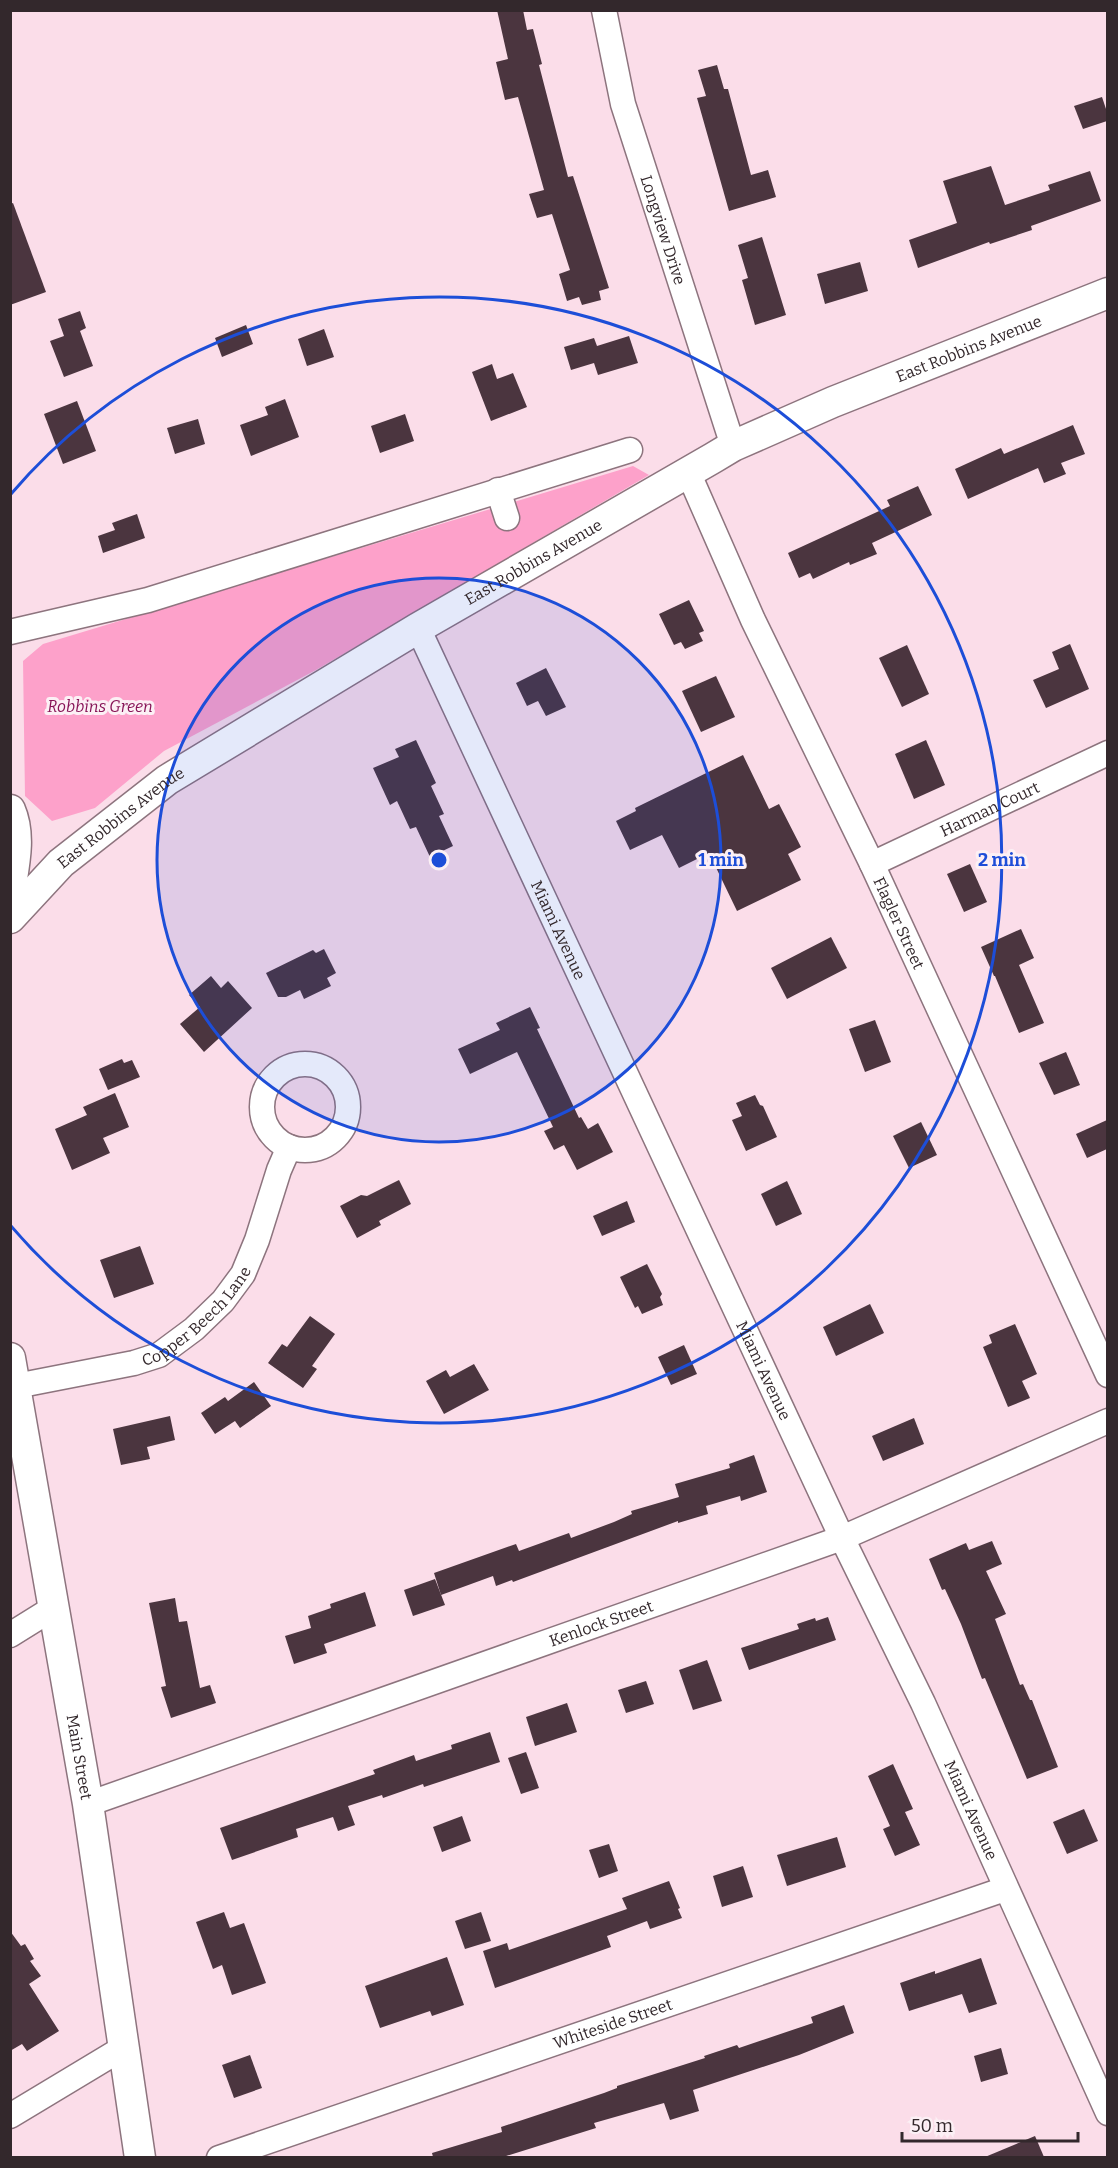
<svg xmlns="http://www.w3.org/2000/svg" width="1118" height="2168" font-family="Bitter,serif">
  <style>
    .green { fill: #fda1ca }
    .building { fill: #4b353f }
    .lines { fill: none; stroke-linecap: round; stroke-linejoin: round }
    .minor-casing { stroke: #8d747e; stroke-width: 27 }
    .major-casing { stroke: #8d747e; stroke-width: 33 }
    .minor { stroke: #fff; stroke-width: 24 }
    .major { stroke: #fff; stroke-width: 30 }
    .ring { fill: none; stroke: #1d4ed8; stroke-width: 3 }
    .labels { text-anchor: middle; stroke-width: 6; stroke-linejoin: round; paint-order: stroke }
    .street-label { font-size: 16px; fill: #33282c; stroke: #fcf0f5 }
    .park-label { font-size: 16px; font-style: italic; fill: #871457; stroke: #fcf0f5 }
    .centre { fill: #1d4ed8; stroke: #fcf0f5; stroke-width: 3 }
    .ring-label { font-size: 18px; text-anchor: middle; font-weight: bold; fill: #1d4ed8; stroke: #fcf0f5; stroke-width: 6; stroke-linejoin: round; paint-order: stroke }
  </style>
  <rect width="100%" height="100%" fill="#fbdde9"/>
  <path class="green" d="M633,466L649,475L316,670L164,751L95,808L52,821L25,796L23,661L43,644Z"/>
  <g class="building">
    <path d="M497,10H523L527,30L533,29L542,64L539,65L568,177L573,176L609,288L599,291L601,300L582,305L579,297L567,301L559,274L570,270L552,214L537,218L529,194L544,190L518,97L505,100L496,62L508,59Z"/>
    <path d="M717,65L724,89H728L751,175L768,170L776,197L729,211L697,98L706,96L698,70Z"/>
    <path d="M1102,97L1107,112V121L1083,129L1074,106Z"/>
    <path d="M991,166L1005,205L1050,190L1048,185L1090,171L1101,201L1031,226L1032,230L990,244L989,242L918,268L909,240L957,223L943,181Z"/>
    <path d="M13,203L46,292L10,305V204Z"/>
    <path d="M762,237L786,315L755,325L742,280L748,278L738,245Z"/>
    <path d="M860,262L868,291L825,304L817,274Z"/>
    <path d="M80,311L86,328L80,331L93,366L64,377L50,341L64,336L58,319Z"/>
    <path d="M246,325L253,344L222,357L215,338Z"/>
    <path d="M324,329L334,357L307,366L298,339Z"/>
    <path d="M629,336L638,363L598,375L594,363L571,370L564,347L594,338L597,346Z"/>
    <path d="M492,364L497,379L513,373L527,407L491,421L472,372Z"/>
    <path d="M285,399L299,437L251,456L240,425L268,415L265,407Z"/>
    <path d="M77,401L96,451L63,464L44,414Z"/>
    <path d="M405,414L414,441L380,453L371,426Z"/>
    <path d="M198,419L205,444L175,454L167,428Z"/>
    <path d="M1073,425L1085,454L1061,463L1066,474L1044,483L1038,468L968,499L955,469L1001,448L1004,454Z"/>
    <path d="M918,486L932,515L872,543L877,554L850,565L849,562L813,579L810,573L799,578L788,553L890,506L887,500Z"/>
    <path d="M137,514L145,538L103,553L98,536L115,530L112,523Z"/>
    <path d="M689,600L704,631L699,633L703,641L685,649L681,642L674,645L659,614Z"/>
    <path d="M1070,644L1089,689L1046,708L1033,680L1059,669L1052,652Z"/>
    <path d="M907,645L929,694L902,707L879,658Z"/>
    <path d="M546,668L566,707L546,716L538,701L527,706L516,683Z"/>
    <path d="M716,676L735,717L701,732L682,691Z"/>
    <path d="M416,740L436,783L431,786L444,814L439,816L453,846L430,857L416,827L410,829L397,801L390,805L373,768L399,757L395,749Z"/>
    <path d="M926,740L945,785L914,799L895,754Z"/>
    <path d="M743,755L769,809L779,804L801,847L788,854L801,880L737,911L709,853L679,868L662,835L630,850L616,821L636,811L635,808Z"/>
    <path d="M970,864L987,902L964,912L947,874Z"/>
    <path d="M1021,929L1034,958L1019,965L1044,1023L1019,1033L995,976H994L981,947Z"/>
    <path d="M831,937L847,968L787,999L771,968Z"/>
    <path d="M324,949L336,973L327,978L331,986L304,999L300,990L286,997H278L266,973L313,950L316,953Z"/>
    <path d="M211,976L221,988L228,981L252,1008L204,1052L180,1024L200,1007L189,995Z"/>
    <path d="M530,1007L540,1028L537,1029L579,1118L581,1117L588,1129L598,1123L613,1152L577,1170L564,1145L554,1150L544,1131L553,1127L517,1052L470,1074L458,1049L500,1030L496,1023Z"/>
    <path d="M875,1020L891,1062L865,1072L849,1029Z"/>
    <path d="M1066,1052L1080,1085L1054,1095L1039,1063Z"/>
    <path d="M122,1059L124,1063L132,1060L140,1077L108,1090L99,1069Z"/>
    <path d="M115,1093L129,1127L103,1138L110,1153L72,1170L55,1129L87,1115L83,1107Z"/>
    <path d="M755,1095L760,1105L763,1106L777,1137L746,1151L732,1120L742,1116L736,1103Z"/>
    <path d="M1107,1120V1149L1087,1158L1076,1134Z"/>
    <path d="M921,1122L937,1155L909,1168L893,1136Z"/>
    <path d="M399,1180L411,1204L379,1221L381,1225L357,1238L340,1206L361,1195L367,1196Z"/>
    <path d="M787,1181L802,1214L776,1226L761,1194Z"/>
    <path d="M627,1201L635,1222L602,1236L593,1216Z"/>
    <path d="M140,1246L154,1284L114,1298L100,1260Z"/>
    <path d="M647,1264L662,1294L660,1297L663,1305L642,1314L638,1306L635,1308L620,1277Z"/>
    <path d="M870,1304L884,1333L836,1356L823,1327Z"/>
    <path d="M310,1316L335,1334L312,1366L317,1369L303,1388L268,1363L282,1344L287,1347Z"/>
    <path d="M1015,1324L1037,1374L1022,1381L1030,1398L1008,1407L983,1347L992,1343L989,1335Z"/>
    <path d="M684,1345L697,1374L671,1385L658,1357Z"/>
    <path d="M474,1364L489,1390L444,1414L426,1381L446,1370L450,1377Z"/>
    <path d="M254,1382L271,1406L240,1428L235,1421L215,1434L201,1413L225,1397L228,1401Z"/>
    <path d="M170,1416L175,1440L147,1447L150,1459L121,1465L113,1429Z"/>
    <path d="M914,1418L924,1444L883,1461L872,1436Z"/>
    <path d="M754,1455L767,1492L741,1501L740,1496L706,1506L708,1514L678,1523V1521L513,1582L512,1580L496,1586L493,1576L441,1595L434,1573L516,1544L519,1551L569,1533L571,1538L614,1522L632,1514L631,1511L679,1497L675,1484L730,1468L729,1464Z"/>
    <path d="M992,1541L1002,1564L986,1571L1006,1614L995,1619L1020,1685L1023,1684L1030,1700H1032L1058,1767L1027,1779L985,1678L982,1679L961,1624L945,1589L942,1590L929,1559L966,1543L969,1550Z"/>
    <path d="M435,1579L445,1605L413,1616L404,1590Z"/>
    <path d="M365,1592L376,1626L324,1644L327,1653L294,1664L285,1636L311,1628L308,1616L331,1608L330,1604Z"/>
    <path d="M175,1598L179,1622L187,1621L200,1688L210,1685L216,1703L171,1718L161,1687L166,1686L149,1603Z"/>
    <path d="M828,1617L836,1640L749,1670L741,1648L799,1629L797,1624L815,1618L816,1621Z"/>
    <path d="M707,1660L722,1701L693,1710L679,1670Z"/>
    <path d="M646,1681L654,1704L626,1713L618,1690Z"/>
    <path d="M567,1703L577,1732L535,1746L526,1717Z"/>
    <path d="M490,1732L500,1762L424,1787L423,1784L383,1798L382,1795L348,1806L355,1825L338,1831L333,1817L296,1829L298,1837L232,1860L220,1828L375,1774L373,1770L414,1755L416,1761L452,1749L451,1745Z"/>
    <path d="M526,1752L539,1788L521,1794L508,1758Z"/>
    <path d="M893,1764L913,1809L905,1812L920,1845L895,1856L883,1829L890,1826L868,1776Z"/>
    <path d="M1084,1809L1098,1841L1067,1854L1053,1822Z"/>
    <path d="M462,1816L471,1841L442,1852L433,1827Z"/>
    <path d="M837,1837L846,1867L787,1886L777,1855Z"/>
    <path d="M609,1844L618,1871L599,1878L589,1850Z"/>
    <path d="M743,1866L753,1897L722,1907L713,1876Z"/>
    <path d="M669,1881L680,1908L678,1909L682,1918L650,1929L647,1921L607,1936L611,1947L495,1988L483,1951L507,1943L509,1950L627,1909L622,1898Z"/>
    <path d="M224,1912L230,1928L244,1923L266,1983L232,1995L222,1965L213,1969L196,1922Z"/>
    <path d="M481,1912L491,1941L465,1949L455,1921Z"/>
    <path d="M10,1931L21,1946L25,1944L34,1959L30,1961L41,1976L29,1984L59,2031L27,2051L22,2044L10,2051Z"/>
    <path d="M447,1957L464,2005L432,2016L430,2011L380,2028L365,1986Z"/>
    <path d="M981,1958L997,2004L969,2013L962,1994L909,2011L900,1983L935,1971V1974Z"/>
    <path d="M844,2005L854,2033L799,2055L693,2090L699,2111L670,2120L664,2103L594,2123L596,2128L503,2157H433L432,2153L502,2132L501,2127L604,2093L617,2088V2086L705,2058L704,2056L737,2045L739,2048L813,2023L811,2017Z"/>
    <path d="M1001,2048L1008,2074L981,2082L974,2056Z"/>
    <path d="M250,2055L262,2088L234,2098L222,2065Z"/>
    <path d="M1035,2136L1044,2157H985Z"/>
  </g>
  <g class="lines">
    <g class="minor-casing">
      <g id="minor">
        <path id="s1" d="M604,10L623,104L733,446"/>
        <path id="s2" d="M688,472L753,620L872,864L1108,1375"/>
        <path d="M498,490L507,518"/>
        <path id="s3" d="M418,628L842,1538L923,1703L1108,2113"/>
        <path d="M10,632L148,600L630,450"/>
        <path id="s4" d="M872,864L1108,753"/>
        <circle cx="305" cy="1107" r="43"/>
        <path id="s5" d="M16,1386L134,1363L159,1355L194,1329L223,1301L243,1274L257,1240L279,1170L289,1147"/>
        <path d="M10,1635L55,1607"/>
        <path id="s6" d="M88,1804L842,1538L1108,1421"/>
        <path d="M10,2116L123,2048"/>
        <path id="s7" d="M219,2158L1005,1889"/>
      </g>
    </g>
    <g class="major-casing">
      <g id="major">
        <path d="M10,810C21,835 14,865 10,891"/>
        <path id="s8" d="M10,918L61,863L167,780L418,628L713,458L733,446L833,402L1108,293"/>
        <path id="s9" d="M10,1358L88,1804L140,2158"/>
      </g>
    </g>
    <use href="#minor" class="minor"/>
    <use href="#major" class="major"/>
  </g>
  <circle cx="439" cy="860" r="282" fill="#1d4ed8" fill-opacity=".12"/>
  <g class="ring">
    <circle cx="439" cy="860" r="282"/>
    <path d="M11 494A563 563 0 1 1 11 1226"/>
  </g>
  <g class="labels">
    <g class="street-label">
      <text dy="6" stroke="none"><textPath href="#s1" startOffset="228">Longview Drive</textPath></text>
      <text dy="6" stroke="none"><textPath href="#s8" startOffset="1122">East Robbins Avenue</textPath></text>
      <text dy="6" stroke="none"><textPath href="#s8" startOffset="636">East Robbins Avenue</textPath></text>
      <text dy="6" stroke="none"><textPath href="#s4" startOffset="130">Harman Court</textPath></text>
      <text dy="6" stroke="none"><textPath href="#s8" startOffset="150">East Robbins Avenue</textPath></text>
      <text dy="6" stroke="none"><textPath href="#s2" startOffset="498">Flagler Street</textPath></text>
      <text dy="6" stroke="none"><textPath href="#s3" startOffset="333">Miami Avenue</textPath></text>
      <text dy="6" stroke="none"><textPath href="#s5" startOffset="200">Copper Beech Lane</textPath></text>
      <text dy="6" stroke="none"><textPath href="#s3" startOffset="819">Miami Avenue</textPath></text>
      <text dy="6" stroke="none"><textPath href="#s6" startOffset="544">Kenlock Street</textPath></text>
      <text dy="6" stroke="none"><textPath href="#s9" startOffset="405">Main Street</textPath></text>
      <text dy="6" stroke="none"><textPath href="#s3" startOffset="1305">Miami Avenue</textPath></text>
      <text dy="6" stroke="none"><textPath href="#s7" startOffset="416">Whiteside Street</textPath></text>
    </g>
    <g class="park-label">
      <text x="100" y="712">Robbins Green</text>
    </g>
  </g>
  <circle cx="439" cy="860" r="9" class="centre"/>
  <g class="ring-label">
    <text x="721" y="866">1 min</text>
    <text x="1002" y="866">2 min</text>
  </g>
  <rect width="1118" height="2168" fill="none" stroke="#33282c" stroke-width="24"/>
  <path d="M902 2132v9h176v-9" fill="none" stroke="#33282c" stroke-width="3"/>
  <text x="911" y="2132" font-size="18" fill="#33282c" stroke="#fcf0f5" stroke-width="4.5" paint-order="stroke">50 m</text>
</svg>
